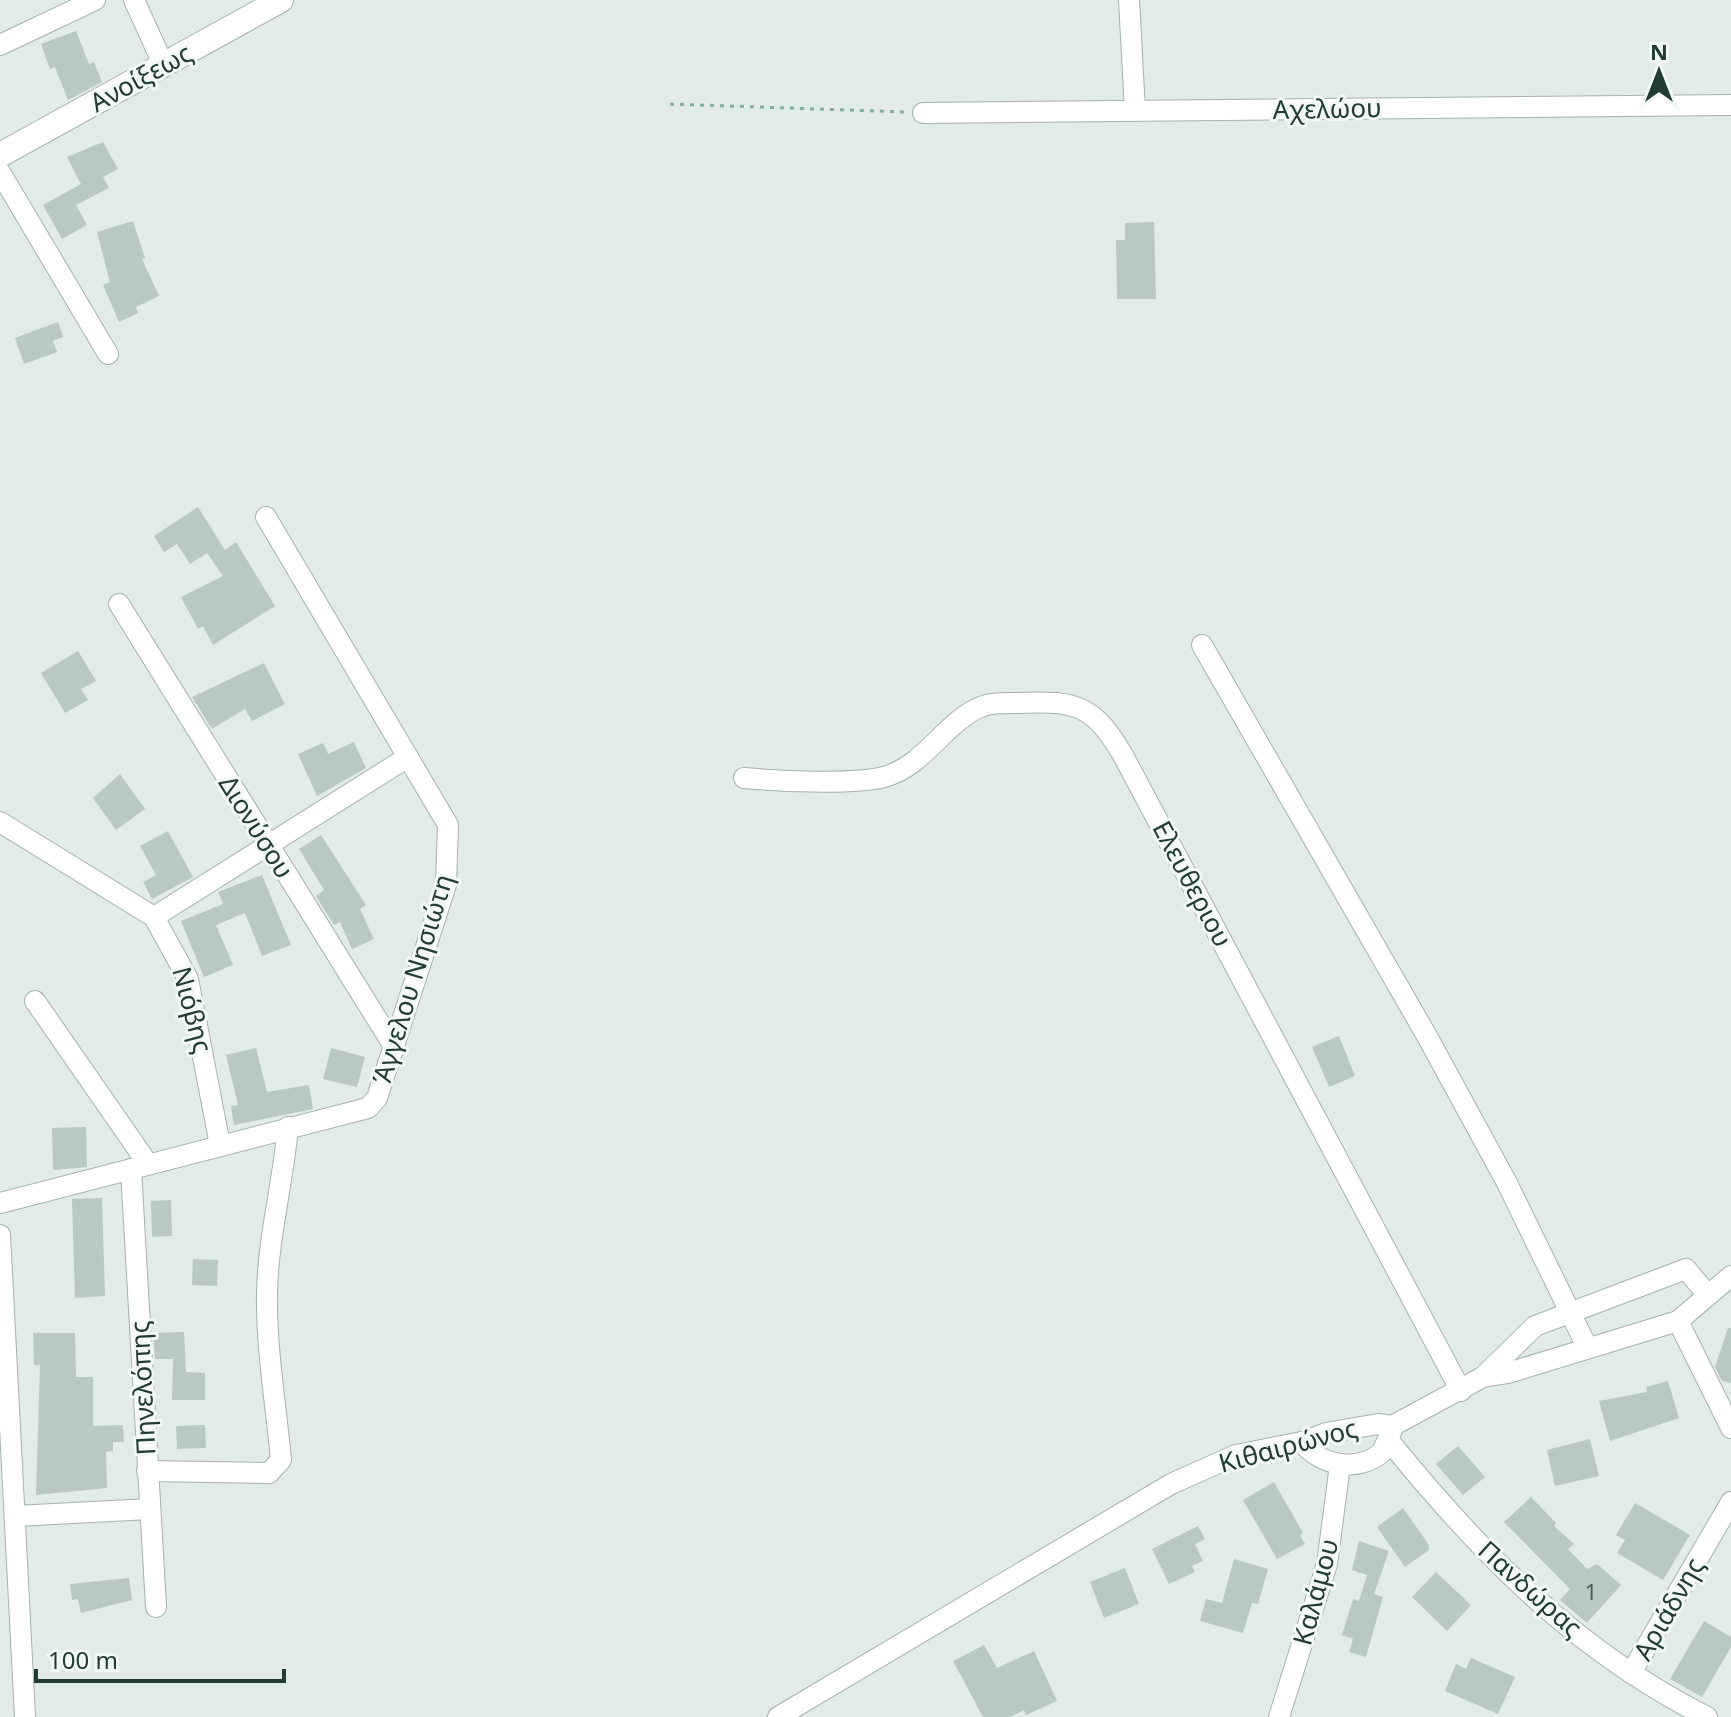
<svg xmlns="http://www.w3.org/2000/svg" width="1731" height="1717" font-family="'Noto Sans',sans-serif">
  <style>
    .building { fill: #bac8c3 }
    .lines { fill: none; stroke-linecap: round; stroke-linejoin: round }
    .minor-casing { stroke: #a4b3ae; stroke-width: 22 }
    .tertiary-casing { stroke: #a4b3ae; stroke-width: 26 }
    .path { stroke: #83ada1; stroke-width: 3; stroke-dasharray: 4 6; stroke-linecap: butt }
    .minor { stroke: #fff; stroke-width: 20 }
    .tertiary { stroke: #fff; stroke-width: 24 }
    .labels { text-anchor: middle; stroke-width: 6; stroke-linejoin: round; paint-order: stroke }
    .number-label { font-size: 22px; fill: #485e58 }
    .street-label { font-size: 26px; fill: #223b35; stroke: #f1f8f5 }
  </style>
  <rect width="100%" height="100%" fill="#e1ebe7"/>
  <g class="building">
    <path d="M76,31L89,64L94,62L102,82L68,100L55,67L50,69L41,44Z"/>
    <path d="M103,142L118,169L103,177L109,188L76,205L87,225L62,239L43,205L81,184L67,157Z"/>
    <path d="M133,221L145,258L142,259L159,296L136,307L138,313L119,322L103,285L110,282L97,232Z"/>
    <path d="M1154,222L1156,299H1117L1116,240H1125V223Z"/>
    <path d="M58,322L63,337L53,341L57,352L24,364L15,338Z"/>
    <path d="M198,507L225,550L236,542L275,606L213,645L203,626L198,629L181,597L223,576L207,553L190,564L177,544L164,552L154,536Z"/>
    <path d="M78,651L96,681L81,689L88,700L65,713L41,673Z"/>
    <path d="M264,663L285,704L252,721L245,709L212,729L192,697Z"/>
    <path d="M354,742L366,768L317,796L298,754L323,743L328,754Z"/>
    <path d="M120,774L145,809L116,830L93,798Z"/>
    <path d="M168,831L193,877L152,899L143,882L156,875L140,846Z"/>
    <path d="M321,835L366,905L360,909L374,939L352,949L340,922L334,925L316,896L324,890L299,849Z"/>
    <path d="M262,875L291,945L262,956L245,913L216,925L233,965L204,977L181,921L223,904L218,892Z"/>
    <path d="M1339,1036L1355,1076L1329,1087L1312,1047Z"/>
    <path d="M256,1048L267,1092L309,1085L313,1109L234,1125L231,1106L238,1105L226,1055Z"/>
    <path d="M331,1048L365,1057L357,1087L323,1079Z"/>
    <path d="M86,1127L87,1167L53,1170L52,1128Z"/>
    <path d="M102,1198L105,1296L75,1298L72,1199Z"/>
    <path d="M171,1200L172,1236L152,1237L151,1201Z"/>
    <path d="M193,1259L218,1260L217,1286L192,1285Z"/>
    <path d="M1728,1328H1731V1383L1722,1381L1715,1367Z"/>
    <path d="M184,1332L186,1372L205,1373V1400H172L173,1359H155L153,1333Z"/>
    <path d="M33,1333H75L76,1377H93V1426L123,1425L124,1442H113V1451L106,1452L107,1488L36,1495L40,1365H34Z"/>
    <path d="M1668,1381L1679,1418L1610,1441L1599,1401L1647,1392L1646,1387Z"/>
    <path d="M205,1425L206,1448L177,1449L176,1426Z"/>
    <path d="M1590,1439L1599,1476L1555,1486L1547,1450Z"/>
    <path d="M1458,1446L1485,1477L1463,1495L1436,1464Z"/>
    <path d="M1274,1482L1303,1533L1300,1535L1305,1544L1277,1559L1243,1500Z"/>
    <path d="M1531,1497L1556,1523L1554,1526L1574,1544L1568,1549L1587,1569L1597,1564L1621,1585L1587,1623L1560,1600L1570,1589L1504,1522Z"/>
    <path d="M1635,1503L1690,1535L1663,1580L1617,1553L1625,1540L1616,1535Z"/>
    <path d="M1403,1508L1429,1545V1550L1405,1567L1377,1527Z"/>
    <path d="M1198,1526L1205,1539L1195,1544L1203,1561L1192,1566L1195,1572L1169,1584L1152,1549Z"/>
    <path d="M1359,1541L1389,1551L1374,1594L1383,1597L1366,1657L1349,1652L1353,1639L1342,1635L1353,1599L1359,1601L1367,1575L1352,1570Z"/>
    <path d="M1234,1559L1268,1569L1258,1604L1252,1603L1243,1633L1200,1621L1206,1599L1222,1603Z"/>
    <path d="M1125,1568L1139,1604L1104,1618L1090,1582Z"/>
    <path d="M1436,1572L1471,1605L1447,1631L1412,1597Z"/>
    <path d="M129,1578L132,1600L81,1613L78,1599L72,1600L70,1584Z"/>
    <path d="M1704,1621L1731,1637V1647L1702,1697L1670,1679Z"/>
    <path d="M984,1645L997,1668L1034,1651L1057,1701L1026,1715L1024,1710L1010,1717H983L953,1661Z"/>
    <path d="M1471,1658L1515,1677L1498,1714L1445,1691L1456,1664L1466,1669Z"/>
  </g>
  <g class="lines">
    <g class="minor-casing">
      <g id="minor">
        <path d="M134,0L164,66"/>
        <path d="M1129,0L1135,111"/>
        <path d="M0,45L95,0"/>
        <path d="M923,113L1731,105"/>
        <path d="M0,172L108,354"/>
        <path d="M119,604L395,1048"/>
        <path d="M1202,645L1428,1038L1507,1183L1587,1347"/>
        <path d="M744,778C778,781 852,785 884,777C922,767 943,726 976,709C989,702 1004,703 1018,703C1078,700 1095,706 1125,759L1461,1391"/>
        <path d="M0,822L154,917L188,979L220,1145"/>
        <path d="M154,917L408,757"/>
        <path d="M35,1001L148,1164"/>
        <path d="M131,1169L156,1607"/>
        <path d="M0,1203L368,1108L377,1098L446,885L448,825L266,517"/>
        <path d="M0,1235L25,1717"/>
        <path d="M1678,1321L1731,1428"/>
        <path d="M1483,1377L1535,1326L1686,1269L1707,1294"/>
        <path d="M1302,1442C1320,1466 1359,1473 1382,1452L1392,1430"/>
        <path d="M1390,1442C1481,1554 1576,1651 1707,1717"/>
        <path d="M147,1471L269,1473L281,1460C276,1405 266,1348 267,1293C268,1238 283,1183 288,1127"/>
        <path d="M15,1516L150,1509"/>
        <path d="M1631,1673L1731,1502"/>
        <path d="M778,1717L1171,1484L1236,1455L1302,1442L1326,1433L1378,1424L1392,1426L1483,1377L1508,1373L1678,1321L1731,1276"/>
        <path d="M1279,1717L1327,1564L1340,1465"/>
      </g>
    </g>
    <g class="tertiary-casing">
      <path id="tertiary" d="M0,155L281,0"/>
    </g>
    <path class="path" d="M670,104L906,112"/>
    <use href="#minor" class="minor"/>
    <use href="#tertiary" class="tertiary"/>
  </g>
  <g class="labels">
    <g class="number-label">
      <text x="1591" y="1600">1</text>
    </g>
    <g class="street-label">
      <text transform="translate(141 78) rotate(-29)" y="9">Ανοίξεως</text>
      <text transform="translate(1327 109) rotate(-1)" y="9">Αχελώου</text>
      <text transform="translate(256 827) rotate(58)" y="9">Διονύσου</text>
      <text transform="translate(1192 884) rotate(62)" y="9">Ελευθεριου</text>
      <text transform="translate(413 979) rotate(-73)" y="9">Άγγελου Νησιώτη</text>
      <text transform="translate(192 1010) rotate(75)" y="9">Νιόβης</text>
      <text transform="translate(143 1388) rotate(-93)" y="9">Πηνελόπης</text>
      <text transform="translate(1288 1446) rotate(-15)" y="9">Κιθαιρώνος</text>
      <text transform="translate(1530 1589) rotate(42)" y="9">Πανδώρας</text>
      <text transform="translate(1316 1592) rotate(-75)" y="9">Καλάμου</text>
      <text transform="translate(1669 1609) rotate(-60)" y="9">Αριάδνης</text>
    </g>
  </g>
  <g transform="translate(1659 72)" stroke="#f1f8f5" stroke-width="6" paint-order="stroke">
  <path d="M0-6L14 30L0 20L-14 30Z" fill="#223b35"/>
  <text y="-12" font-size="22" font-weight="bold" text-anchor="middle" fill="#223b35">N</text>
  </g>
  <path d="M36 1669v12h248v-12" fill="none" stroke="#223b35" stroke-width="4"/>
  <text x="48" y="1669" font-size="24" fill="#223b35" stroke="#f1f8f5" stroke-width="6" paint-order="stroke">100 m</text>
</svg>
